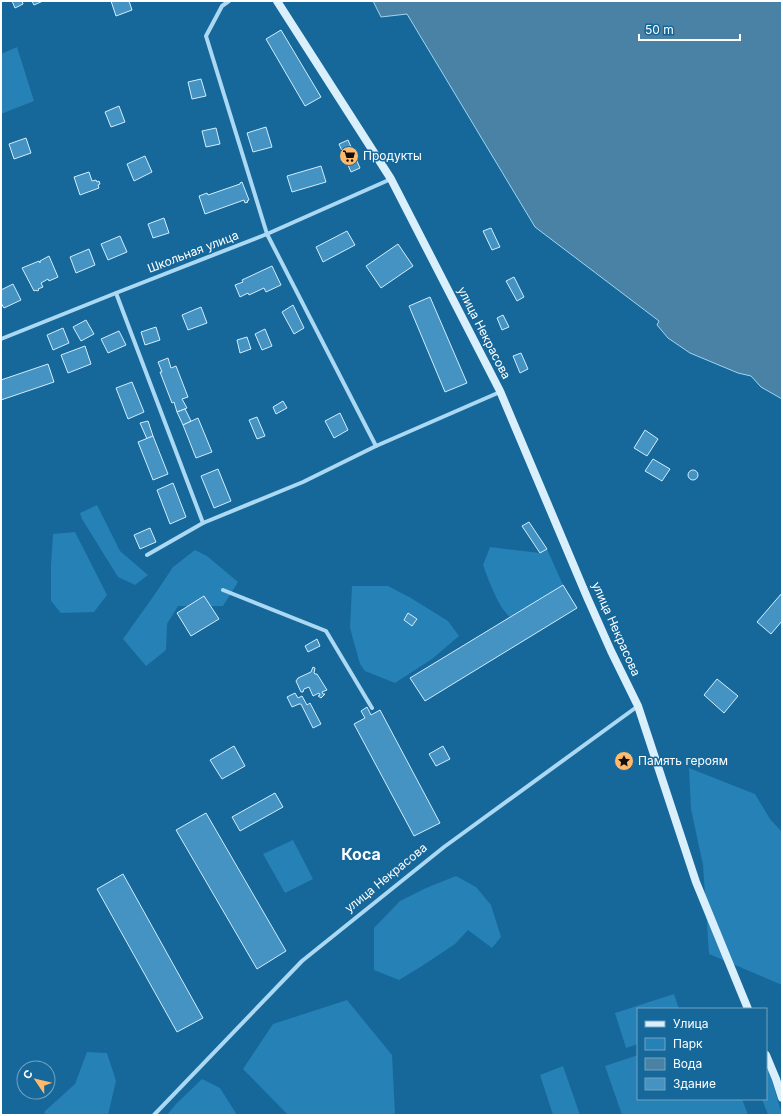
<svg xmlns="http://www.w3.org/2000/svg" width="783" height="1116" font-family="Inter,sans-serif">
  <style>
    .green { fill: #2581b6 }
    .water { fill: #4982a5; stroke: #9dd6f5 }
    .building { fill: #4493c2; stroke: #d2edfc }
    .lines { fill: none; stroke-linecap: round; stroke-linejoin: round }
    .street { stroke: #abd8f2; stroke-width: 4 }
    .secondary { stroke: #daeffc; stroke-width: 8 }
    .labels { text-anchor: middle; stroke-width: 3; stroke-linejoin: round; paint-order: stroke }
    .poi-label { font-size: 12px; fill: #fff; stroke: #16679a; text-anchor: start }
    .street-label { font-size: 12px; fill: #fff; stroke: #16679a }
    .district-label { font-size: 16px; font-weight: bold; fill: #fff; stroke: #16679a }
  </style>
  <rect width="100%" height="100%" fill="#16679a"/>
  <g class="green">
    <path d="M17,47L34,101L1,114V54Z"/>
    <path d="M97,505L120,551L148,575L135,585L118,577L82,519L80,513Z"/>
    <path d="M75,532L107,595L94,612L61,613L51,601V565L53,534Z"/>
    <path d="M490,547L540,553L547,549L563,585L510,617C498,607 489,581 483,565Z"/>
    <path d="M195,550L207,556L238,582L223,606H178L167,624L166,650L146,666L123,639L155,594L173,567Z"/>
    <path d="M352,586H388L411,598L448,621L459,636L432,659L395,683L365,671L360,664L350,628Z"/>
    <path d="M689,768L755,794L770,819L782,832V985L709,954L703,865L691,809Z"/>
    <path d="M293,840L313,879L285,893L263,854Z"/>
    <path d="M456,876L476,887L491,905L501,937L492,948L468,930L455,944L422,966L399,980L374,970V928L400,901L426,888Z"/>
    <path d="M674,994L679,1009H638V1044L626,1048L615,1013Z"/>
    <path d="M347,1000L392,1055L395,1115H288L243,1069L273,1024Z"/>
    <path d="M87,1052L107,1053L116,1081L108,1115H44L45,1111L75,1084Z"/>
    <path d="M638,1055V1099H742L748,1115H622L605,1066Z"/>
    <path d="M563,1066L580,1115H553L540,1075Z"/>
    <path d="M766,1066L771,1077L782,1115H768L762,1099H766Z"/>
    <path d="M202,1079L220,1088L237,1115H167L176,1104Z"/>
  </g>
  <path class="water" d="M373,1H782V399L761,387L751,376L738,373L690,353L668,338L657,325L659,321L535,227L407,14L381,17Z"/>
  <g class="building">
    <path d="M12,1H22L23,4L15,8Z"/>
    <path d="M32,1H43L34,5Z"/>
    <path d="M111,1H129L132,10L116,16Z"/>
    <path d="M281,30L321,97L305,106L266,39Z"/>
    <path d="M201,79L206,96L192,99L188,82Z"/>
    <path d="M119,106L125,122L111,127L105,112Z"/>
    <path d="M266,127L272,147L253,152L247,133Z"/>
    <path d="M216,128L220,144L206,147L202,131Z"/>
    <path d="M26,138L31,153L14,159L9,144Z"/>
    <path d="M348,140L360,168L351,172L339,144Z"/>
    <path d="M145,156L152,172L134,181L127,164Z"/>
    <path d="M321,166L326,182L292,192L287,176Z"/>
    <path d="M89,172L92,181L96,180L97,182L99,181L100,184L98,185L99,188L80,195L74,177Z"/>
    <path d="M242,182L249,200L247,201L248,202L245,203L244,200L205,214L199,196L207,193L208,195L240,184V183Z"/>
    <path d="M164,218L169,233L153,238L148,224Z"/>
    <path d="M491,228L500,247L492,250L483,231Z"/>
    <path d="M347,231L355,245L323,262L316,247Z"/>
    <path d="M120,236L127,252L108,260L101,244Z"/>
    <path d="M398,244L413,266L381,288L366,266Z"/>
    <path d="M89,249L95,265L76,273L70,257Z"/>
    <path d="M49,256L58,277L49,281L48,279L41,283L43,287L38,289L39,290L37,291L36,290L34,291L22,268L39,261L40,263V261Z"/>
    <path d="M272,266L281,285L266,292L264,288L249,295L248,293L240,297L235,285L243,282L242,280Z"/>
    <path d="M514,277L524,297L517,301L506,281Z"/>
    <path d="M13,284L21,300L4,308L1,303V290Z"/>
    <path d="M430,297L467,383L445,392L409,306Z"/>
    <path d="M293,305L304,328L294,334L282,312Z"/>
    <path d="M201,307L207,323L188,330L182,315Z"/>
    <path d="M503,315L509,327L502,330L497,318Z"/>
    <path d="M86,320L94,334L81,341L73,327Z"/>
    <path d="M156,327L160,340L145,345L141,332Z"/>
    <path d="M63,328L69,343L53,350L47,335Z"/>
    <path d="M265,329L272,346L262,350L255,334Z"/>
    <path d="M119,331L126,345L108,353L101,339Z"/>
    <path d="M247,337L251,349L240,353L237,340Z"/>
    <path d="M85,346L91,364L68,373L61,355Z"/>
    <path d="M521,353L528,369L520,373L513,356Z"/>
    <path d="M168,358L171,368L176,366L188,397L182,399L187,408L177,412L174,402L172,403L160,372H162L158,362Z"/>
    <path d="M48,364L54,382L1,400V380Z"/>
    <path d="M132,382L144,412L128,419L116,388Z"/>
    <path d="M283,401L287,408L276,414L273,407Z"/>
    <path d="M185,409L191,421L183,425L177,412Z"/>
    <path d="M340,413L348,430L334,438L325,421Z"/>
    <path d="M257,417L265,436L257,439L249,420Z"/>
    <path d="M198,418L212,452L196,458L183,425Z"/>
    <path d="M148,421L153,436L147,439L140,423Z"/>
    <path d="M645,430L658,439L647,456L634,448Z"/>
    <path d="M153,436L168,474L153,480L138,442Z"/>
    <path d="M653,459L670,469L662,481L645,471Z"/>
    <path d="M218,469L231,501L214,508L201,476Z"/>
    <circle cx="693" cy="475" r="5"/>
    <path d="M173,483L186,517L170,524L157,490Z"/>
    <path d="M529,522L547,549L540,553L522,526Z"/>
    <path d="M150,528L156,542L140,549L134,535Z"/>
    <path d="M563,585L577,608L425,701L410,678Z"/>
    <path d="M782,593V621L771,634L757,622Z"/>
    <path d="M204,596L219,619L191,636L177,613Z"/>
    <path d="M408,613L417,619L412,626L404,620Z"/>
    <path d="M317,639L320,646L308,652L305,646Z"/>
    <path d="M313,667L315,668L314,673L315,674H317L327,690L322,692L323,694H325L321,698L318,696L320,695L319,693L313,696L309,687L304,689L303,692H301L296,681L298,678L311,672Z"/>
    <path d="M717,679L738,696L724,713L704,695Z"/>
    <path d="M295,693L298,698L302,696L307,705L310,703L321,724L313,728L301,704H299L292,707L287,697Z"/>
    <path d="M367,707L371,715L380,710L440,823L414,836L354,724L365,718L361,711Z"/>
    <path d="M234,746L245,766L222,779L210,760Z"/>
    <path d="M443,746L450,759L436,766L429,754Z"/>
    <path d="M275,793L283,807L240,831L232,817Z"/>
    <path d="M206,813L286,951L257,969L176,830Z"/>
    <path d="M123,874L203,1018L177,1032L97,889Z"/>
  </g>
  <g class="lines">
    <g class="street">
      <path d="M229,1L222,6L206,36L267,234L376,446"/>
      <path d="M116,293L203,523"/>
      <path d="M1,339L116,293L267,234L391,179"/>
      <path d="M147,555L203,523L303,482L376,446L500,392"/>
      <path d="M223,590L326,631L372,708"/>
      <path d="M154,1115L302,961L444,847L638,706"/>
    </g>
    <g class="secondary">
      <path d="M277,1L391,179L500,391L587,597L611,651L638,706L696,882L748,1009"/>
      <path d="M766,1055L776,1079L782,1098"/>
    </g>
  </g>
  <defs>
    <g id="supermarket-disc" transform="scale(1)"><circle r="9.5" fill="#ffba6c" stroke="#16679a"/><path d="M-6-5.5h2.5l.6 2H6L4.5 2H-2.5L-4.4-4H-6ZM-1.5 3.2a1.3 1.3 0 1 0 .1 0ZM3 3.2a1.3 1.3 0 1 0 .1 0Z" fill="#111"/></g>
    <g id="sight-disc" transform="scale(1)"><circle r="9.5" fill="#ffba6c" stroke="#16679a"/><path d="M0-6L1.8-2.2L6-1.7L2.9 1.2L3.7 5.4L0 3.3L-3.7 5.4L-2.9 1.2L-6-1.7L-1.8-2.2Z" fill="#111"/></g>
  </defs>
  <g fill-rule="evenodd">
    <use href="#supermarket-disc" x="349" y="156"/>
    <use href="#sight-disc" x="624" y="761"/>
  </g>
  <g class="labels">
    <g class="poi-label">
      <text x="363" y="160">Продукты</text>
      <text x="638" y="765">Память героям</text>
    </g>
    <g class="street-label">
      <text transform="translate(193 252) rotate(-21)" y="4">Школьная улица</text>
      <text transform="translate(484 333) rotate(63)" y="4">улица Некрасова</text>
      <text transform="translate(616 629) rotate(66)" y="4">улица Некрасова</text>
      <text transform="translate(386 878) rotate(-39)" y="4">улица Некрасова</text>
    </g>
    <g class="district-label">
      <text x="361" y="860">Коса</text>
    </g>
  </g>
  <rect width="783" height="1116" fill="none" stroke="#ffffff" stroke-width="4"/>
  <rect x="637" y="1008" width="130" height="92" fill="#16679a" stroke="#73a4c2"/>
  <rect x="645" y="1021" width="20" height="6" fill="#daeffc" stroke="#73a4c2"/>
  <text x="673" y="1028" font-size="12" fill="#ffffff">Улица</text>
  <rect x="645" y="1038" width="20" height="12" fill="#2581b6" stroke="#73a4c2"/>
  <text x="673" y="1048" font-size="12" fill="#ffffff">Парк</text>
  <rect x="645" y="1058" width="20" height="12" fill="#4982a5" stroke="#73a4c2"/>
  <text x="673" y="1068" font-size="12" fill="#ffffff">Вода</text>
  <rect x="645" y="1078" width="20" height="12" fill="#4493c2" stroke="#73a4c2"/>
  <text x="673" y="1088" font-size="12" fill="#ffffff">Здание</text>
  <g transform="translate(36 1080) rotate(305)"><circle r="19" fill="#16679a" stroke="#73a4c2"/>
  <path d="M0-3L7 15L0 10L-7 15Z" fill="#ffba6c"/>
  <text y="-6" font-size="11" font-weight="bold" text-anchor="middle" fill="#ffffff">С</text>
  </g>
  <path d="M639 34v6h101v-6" fill="none" stroke="#ffffff" stroke-width="2"/>
  <text x="645" y="34" font-size="12" fill="#ffffff" stroke="#16679a" stroke-width="3" paint-order="stroke">50 m</text>
</svg>
